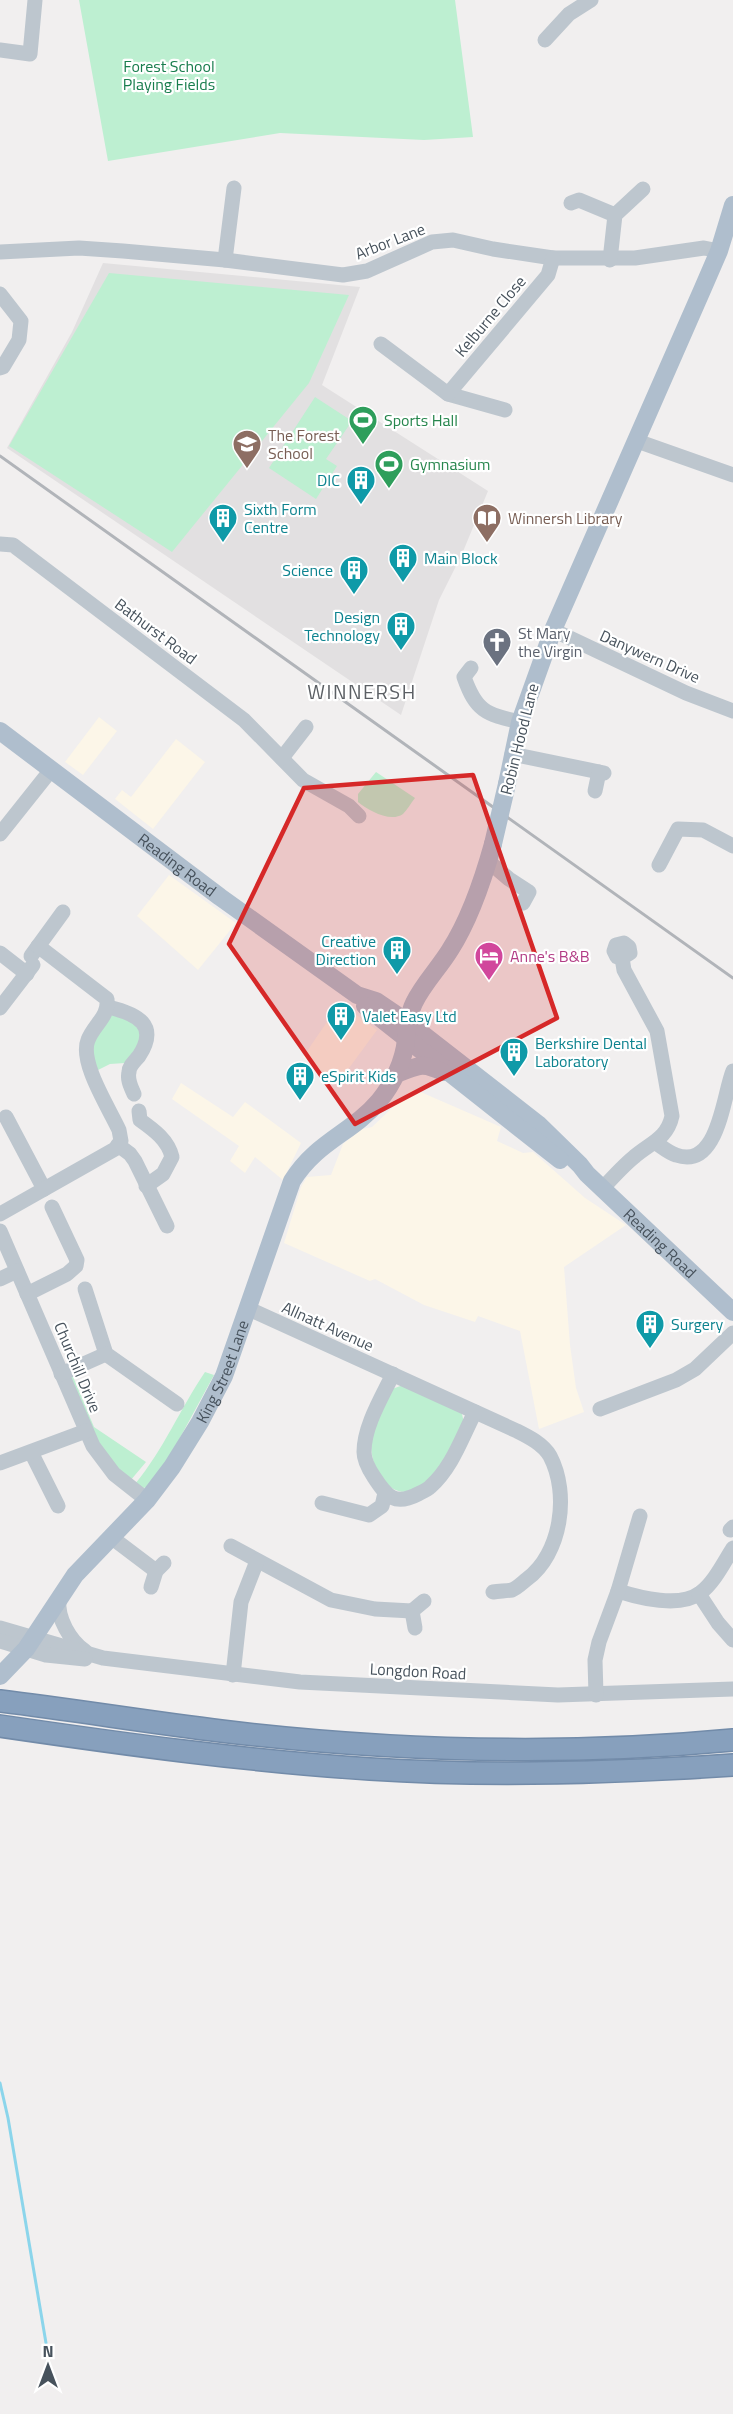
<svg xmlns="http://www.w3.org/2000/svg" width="733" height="2414" font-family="'Titillium Web',sans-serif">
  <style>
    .commercial { fill: #fcf6e8 }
    .education { fill: #e2e0e1 }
    .green { fill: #bdefd1 }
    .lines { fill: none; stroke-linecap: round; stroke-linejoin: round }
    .stream { stroke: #8bd5eb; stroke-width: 3 }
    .highway-casing { stroke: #728ba9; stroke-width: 24 }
    .minor { stroke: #bdc6ce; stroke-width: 15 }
    .major { stroke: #afbecd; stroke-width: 18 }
    .highway { stroke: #87a0bd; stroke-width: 21 }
    .rail { stroke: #b1b4b9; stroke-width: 3 }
    .major-bridge { stroke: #afbecd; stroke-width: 18 }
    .marked { fill: #d62828; fill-opacity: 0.2; stroke: #d62828; stroke-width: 4.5; stroke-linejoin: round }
    .labels { text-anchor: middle; stroke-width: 4.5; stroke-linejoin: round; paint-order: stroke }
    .park-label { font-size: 16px; fill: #187d4d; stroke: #fff }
    .street-label { font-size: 16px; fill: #47525c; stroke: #fff }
    .leisure-label { font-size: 16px; fill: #27864d; stroke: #fff; text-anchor: start }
    .education-label { font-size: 16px; fill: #785e54; stroke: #fff; text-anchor: start }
    .culture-label { font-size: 16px; fill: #0d838f; stroke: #fff; text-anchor: start }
    .worship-label { font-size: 16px; fill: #5b616d; stroke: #fff; text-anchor: start }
    .hotel-label { font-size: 16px; fill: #b23c85; stroke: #fff; text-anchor: start }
    .quarter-label { font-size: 20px; letter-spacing: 1.5px; fill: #5b5f64; stroke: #fff }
  </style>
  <rect width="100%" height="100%" fill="#f1efef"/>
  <g class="commercial">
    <path d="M99,717L117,731L83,775L65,762Z"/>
    <path d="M176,739L205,762L153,829L115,799L122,790L131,797Z"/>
    <path d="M169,875L236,923L198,970L137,916Z"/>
    <path d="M340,1003L377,1030L338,1083L303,1057Z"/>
    <path d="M181,1083L233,1117L245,1102L301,1143L283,1180L255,1157L245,1173L230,1161L239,1146L172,1099Z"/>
    <path d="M411,1090H416L501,1127L497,1141L523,1153L533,1152L585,1198L626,1225L564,1267L570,1345L576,1388L584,1412L539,1429L520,1331L478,1316L475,1322L424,1305L375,1279L370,1281L284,1243L301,1187L307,1177L331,1175L343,1144L362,1129L372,1127Z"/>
  </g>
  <path class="education" d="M103,263L360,287L322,385L488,491L462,554L439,600L401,715L7,448L72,332Z"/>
  <g class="green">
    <path d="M79,0H455L473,137L424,140L280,133L108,161Z"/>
    <path d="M109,273L349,295L309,383L172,552L9,446Z"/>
    <path d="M315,397L352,421L326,459L337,466L316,499L269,468Z"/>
    <path d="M376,772L415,798C411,803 407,810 403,814C390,823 368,810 358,802V794Z"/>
    <path d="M116,1013L140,1026L144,1040L125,1063L110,1064L94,1072L91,1046L111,1016Z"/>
    <path d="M71,1372L94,1427L146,1462L130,1481L105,1458L69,1375Z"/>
    <path d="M205,1372L214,1375L169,1458L148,1487L143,1488L135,1484C164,1449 180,1409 205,1372Z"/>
    <path d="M406,1384L461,1410C462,1415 465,1423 463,1428C457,1450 433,1483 411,1491C400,1494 390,1489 384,1480C379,1473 373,1464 372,1455C368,1437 384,1405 392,1389Z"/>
  </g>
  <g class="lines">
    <path class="stream" d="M0,2083L8,2118L46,2343"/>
    <g class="highway-casing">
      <g id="highway">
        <path d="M0,1701C74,1710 147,1722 221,1731C389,1751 564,1756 733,1740"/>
        <path d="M0,1726C123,1744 246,1761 370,1769C491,1777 612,1773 733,1765"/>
      </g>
    </g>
    <g class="minor">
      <path d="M545,40L569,14L591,0"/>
      <path d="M0,50L30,54L35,0"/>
      <path d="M571,203L579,200L615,215"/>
      <path d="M0,252L79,248L123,251L225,260L343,275L367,271L432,242L453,240L493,249L553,258H635L704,248L719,251"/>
      <path d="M225,260L234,188"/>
      <path d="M610,260L615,215L643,189"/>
      <path d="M0,294L21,321L19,340L3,367L0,368"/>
      <path d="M381,344L448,394L505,410"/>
      <path d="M448,394L548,275L553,258"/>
      <path d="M637,441L733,475"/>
      <path d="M0,544L13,545L244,720L303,780L349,806L359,816"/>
      <path d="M553,630L686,693L733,711"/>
      <path d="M471,668L464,677C476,711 485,714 520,722"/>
      <path d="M512,754L604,773"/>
      <path d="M282,758L306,727"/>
      <path d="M595,791L599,772"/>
      <path d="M0,834L51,770"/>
      <path d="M488,861L509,879L529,892L523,903"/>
      <path d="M659,865L678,829L703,830L733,846"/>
      <path d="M0,953L27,974"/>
      <path d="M31,956L63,912"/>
      <path d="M108,1007C138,1014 159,1025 139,1056C135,1061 129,1066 129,1072C127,1080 131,1087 134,1094"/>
      <path d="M0,1008L33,965"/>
      <path d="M139,1111L140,1120C154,1130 168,1140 172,1157L163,1174L146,1186"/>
      <path d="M6,1117L44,1189"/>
      <path d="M656,1143C662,1147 669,1153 676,1155C719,1170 723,1095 733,1071"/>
      <path d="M118,1145L130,1154L135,1161L167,1226"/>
      <path d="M603,1188C613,1177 623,1166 634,1157C650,1143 667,1139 672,1116L657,1031L624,970L622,958L617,957L614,951L616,945L624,943L629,947L630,953L622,958"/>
      <path d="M0,1214L115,1149L121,1141L119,1130C109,1108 79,1062 88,1040C94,1024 109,1017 107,999L38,946"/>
      <path d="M0,1231L93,1446L114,1474L147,1500"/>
      <path d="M0,1279L17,1271"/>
      <path d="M85,1289L106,1354L177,1404"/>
      <path d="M27,1294L67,1274L76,1266L77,1260L52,1207"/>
      <path d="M249,1309L517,1431C529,1437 543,1444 550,1456C570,1494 561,1554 527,1579C522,1583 517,1588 512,1590C506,1591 499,1591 493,1592"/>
      <path d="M61,1374L106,1354"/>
      <path d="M393,1374C382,1397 364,1426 364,1452C364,1460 370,1471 374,1477C387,1497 395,1506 418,1494C422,1492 427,1490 430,1487C452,1468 462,1437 475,1412"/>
      <path d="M600,1409L676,1380L695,1369L733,1333"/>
      <path d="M31,1452L58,1506"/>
      <path d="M0,1463L86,1431"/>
      <path d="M322,1503L369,1515L382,1506L385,1493"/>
      <path d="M730,1530L733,1527"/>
      <path d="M111,1537L156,1571"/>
      <path d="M231,1546L331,1600L375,1609L412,1611"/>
      <path d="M151,1587L156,1571L164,1563"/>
      <path d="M618,1591C640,1598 680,1608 700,1593C714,1583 724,1562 733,1548"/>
      <path d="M699,1594L718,1623L733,1640"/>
      <path d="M59,1600C57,1618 70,1641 85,1651"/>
      <path d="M0,1628L103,1658L300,1682L558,1695L733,1689"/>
      <path d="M415,1628L412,1611L424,1601"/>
      <path d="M0,1641L46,1655L85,1659"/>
      <path d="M233,1675L241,1602L257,1561"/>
      <path d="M596,1695L595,1660L599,1642L618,1591L640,1516"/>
    </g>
    <g class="major">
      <path id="s1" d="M0,731L220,897L357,995L376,1001L407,1022L538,1124L580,1165L587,1174L733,1312"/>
      <path d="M507,784L520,722L553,630L703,288L719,251L733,205"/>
      <path d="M365,1006L560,1160"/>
      <path d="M396,1074C419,1066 420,1061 443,1072"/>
      <path id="s2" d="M0,1676L26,1649L75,1575L147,1500L172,1467L200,1422L224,1376L292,1181C317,1141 352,1133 379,1101C393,1084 404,1061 406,1039C408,1026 408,1015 414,1003C423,984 439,968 450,950C470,919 483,880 493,844"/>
    </g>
    <use href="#highway" class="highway"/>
    <path class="rail" d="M0,456L733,978"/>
    <path class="major-bridge" d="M493,844L507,784"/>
  </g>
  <path class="marked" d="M473,775L557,1018L355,1124L229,944L304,788Z"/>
  <defs>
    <g id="stadium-pin" transform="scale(1.5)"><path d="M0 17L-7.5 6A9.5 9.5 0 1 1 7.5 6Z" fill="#2e9e5b" stroke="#fff"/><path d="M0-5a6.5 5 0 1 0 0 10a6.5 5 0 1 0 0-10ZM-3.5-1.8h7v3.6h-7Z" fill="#fff"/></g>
    <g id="school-pin" transform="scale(1.5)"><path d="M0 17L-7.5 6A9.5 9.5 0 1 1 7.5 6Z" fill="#8d6e63" stroke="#fff"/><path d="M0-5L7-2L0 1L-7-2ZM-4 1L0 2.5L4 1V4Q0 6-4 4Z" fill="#fff"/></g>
    <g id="building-pin" transform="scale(1.5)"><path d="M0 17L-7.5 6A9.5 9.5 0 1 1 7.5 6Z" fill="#0f9aa8" stroke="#fff"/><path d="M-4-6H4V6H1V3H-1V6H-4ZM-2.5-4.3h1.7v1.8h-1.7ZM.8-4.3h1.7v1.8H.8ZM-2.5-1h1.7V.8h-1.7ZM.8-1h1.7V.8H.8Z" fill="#fff"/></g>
    <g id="library-pin" transform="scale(1.5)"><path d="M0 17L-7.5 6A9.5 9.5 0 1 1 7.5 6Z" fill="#8d6e63" stroke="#fff"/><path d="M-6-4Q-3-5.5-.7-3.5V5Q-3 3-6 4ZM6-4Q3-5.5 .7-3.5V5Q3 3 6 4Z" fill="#fff"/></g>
    <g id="church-pin" transform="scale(1.5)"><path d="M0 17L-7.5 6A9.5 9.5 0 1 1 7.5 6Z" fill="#6b7280" stroke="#fff"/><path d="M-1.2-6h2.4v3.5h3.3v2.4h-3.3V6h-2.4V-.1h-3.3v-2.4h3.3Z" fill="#fff"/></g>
    <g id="hotel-pin" transform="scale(1.5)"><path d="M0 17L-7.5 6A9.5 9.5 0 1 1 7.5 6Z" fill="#d1479c" stroke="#fff"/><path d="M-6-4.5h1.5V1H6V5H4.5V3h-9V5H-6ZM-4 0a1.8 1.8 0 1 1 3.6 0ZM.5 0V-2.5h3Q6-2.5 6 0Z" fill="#fff"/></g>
  </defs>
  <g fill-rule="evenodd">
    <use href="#stadium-pin" x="363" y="420"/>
    <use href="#school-pin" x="247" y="444"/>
    <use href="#stadium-pin" x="389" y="464"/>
    <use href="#building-pin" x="361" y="480"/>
    <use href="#building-pin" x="223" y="518"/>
    <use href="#library-pin" x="487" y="518"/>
    <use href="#building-pin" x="403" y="558"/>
    <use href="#building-pin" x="354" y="570"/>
    <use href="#building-pin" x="401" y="626"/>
    <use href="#church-pin" x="497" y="642"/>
    <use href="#building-pin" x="397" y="950"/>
    <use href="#hotel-pin" x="489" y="956"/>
    <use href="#building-pin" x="341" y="1016"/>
    <use href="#building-pin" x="514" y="1052"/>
    <use href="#building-pin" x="300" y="1076"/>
    <use href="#building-pin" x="650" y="1324"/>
  </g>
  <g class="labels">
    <g class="park-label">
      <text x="169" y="72">Forest School<tspan x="169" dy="18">Playing Fields</tspan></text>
    </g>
    <g class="street-label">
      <text transform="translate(390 241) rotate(-21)" y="6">Arbor Lane</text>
      <text transform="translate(490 316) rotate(-50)" y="6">Kelburne Close</text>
      <text transform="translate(156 631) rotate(37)" y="6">Bathurst Road</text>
      <text transform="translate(650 656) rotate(24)" y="6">Danywern Drive</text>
      <text transform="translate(519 739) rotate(-76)" y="6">Robin Hood Lane</text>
      <text dy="6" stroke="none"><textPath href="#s1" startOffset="222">Reading Road</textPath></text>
      <text dy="6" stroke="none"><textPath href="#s1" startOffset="838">Reading Road</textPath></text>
      <text transform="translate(328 1326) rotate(24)" y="6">Allnatt Avenue</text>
      <text transform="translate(78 1367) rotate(67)" y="6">Churchill Drive</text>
      <text dy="6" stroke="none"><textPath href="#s2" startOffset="380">King Street Lane</textPath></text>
      <text transform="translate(418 1671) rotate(3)" y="6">Longdon Road</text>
    </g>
    <g class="leisure-label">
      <text x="384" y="426">Sports Hall</text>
      <text x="410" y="470">Gymnasium</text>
    </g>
    <g class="education-label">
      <text x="268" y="441">The Forest<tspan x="268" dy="18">School</tspan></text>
      <text x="508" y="524">Winnersh Library</text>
    </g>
    <g class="culture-label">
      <text x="340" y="486" text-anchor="end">DIC</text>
      <text x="244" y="515">Sixth Form<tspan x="244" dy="18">Centre</tspan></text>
      <text x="424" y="564">Main Block</text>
      <text x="333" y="576" text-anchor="end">Science</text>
      <text x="380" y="623" text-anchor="end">Design<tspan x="380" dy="18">Technology</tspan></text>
      <text x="376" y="947" text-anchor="end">Creative<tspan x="376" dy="18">Direction</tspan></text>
      <text x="362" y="1022">Valet Easy Ltd</text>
      <text x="535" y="1049">Berkshire Dental<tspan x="535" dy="18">Laboratory</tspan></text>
      <text x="321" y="1082">eSpirit Kids</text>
      <text x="671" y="1330">Surgery</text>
    </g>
    <g class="worship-label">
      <text x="518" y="639">St Mary<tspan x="518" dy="18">the Virgin</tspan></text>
    </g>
    <g class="hotel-label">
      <text x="510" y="962">Anne's B&amp;B</text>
    </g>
    <g class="quarter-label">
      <text x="362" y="699">WINNERSH</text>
    </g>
  </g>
  <g transform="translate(48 2366)" stroke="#ffffff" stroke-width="4.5" paint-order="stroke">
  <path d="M0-4.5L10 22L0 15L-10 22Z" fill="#47525c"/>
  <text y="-9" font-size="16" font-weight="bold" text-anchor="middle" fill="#47525c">N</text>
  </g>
</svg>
